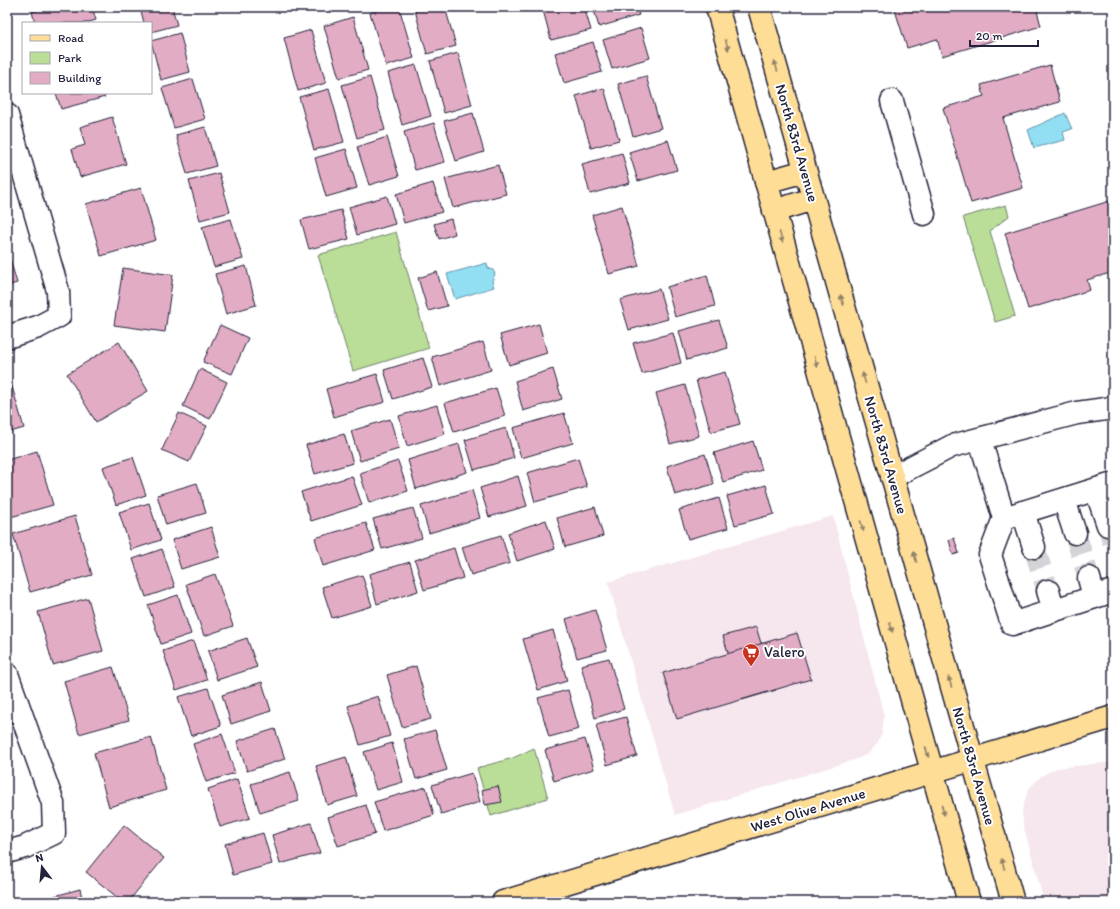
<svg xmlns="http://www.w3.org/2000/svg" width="1120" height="909" font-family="Itim,sans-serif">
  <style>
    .built { fill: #f6e6ee }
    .green { fill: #bade98; stroke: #6e806a }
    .water { fill: #92def2; stroke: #6593a9 }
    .building { fill: #e2acc5; stroke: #22223b }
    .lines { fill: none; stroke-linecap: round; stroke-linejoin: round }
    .minor-tunnel { stroke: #d3d3d8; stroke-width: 22; stroke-dasharray: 22 11; stroke-linecap: butt }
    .minor-casing { stroke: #22223b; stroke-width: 25 }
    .major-casing { stroke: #22223b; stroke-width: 25 }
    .minor { stroke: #fff; stroke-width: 22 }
    .major { stroke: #fedd96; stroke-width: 22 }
    .oneway { fill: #908068 }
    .labels { text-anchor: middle; stroke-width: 4; stroke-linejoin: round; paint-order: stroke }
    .street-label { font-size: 15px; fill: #22223b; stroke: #fff }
    .poi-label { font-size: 15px; fill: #22223b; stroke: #fff; text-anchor: start }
  </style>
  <rect width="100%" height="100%" fill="#fff"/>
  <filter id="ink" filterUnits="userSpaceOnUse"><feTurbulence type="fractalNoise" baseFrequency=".025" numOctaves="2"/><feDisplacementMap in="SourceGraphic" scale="8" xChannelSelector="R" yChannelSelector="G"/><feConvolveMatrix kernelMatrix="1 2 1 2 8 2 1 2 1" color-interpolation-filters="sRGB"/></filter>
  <g filter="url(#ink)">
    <g class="built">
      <path d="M833,516L884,716L882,733L878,743L868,754L857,759L675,815L608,582Z"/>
      <path d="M1113,762V902H1044L1023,824L1022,810L1028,790L1041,776L1057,768Z"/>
    </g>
    <g class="green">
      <path d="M1006,205L1009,216L990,231L1015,316L995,322L963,217Z"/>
      <path d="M396,232L429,348L353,371L318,255Z"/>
      <path d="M534,748L548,798L491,816L477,768L513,758Z"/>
    </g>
    <g class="water">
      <path d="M1065,113L1072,129L1063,132L1065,140L1034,148L1028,130Z"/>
      <path d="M487,263L488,268L493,270L495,274L492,281L494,287L455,299L447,274Z"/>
    </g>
    <g class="building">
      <path d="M92,7L96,20L86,23H35L32,12L46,7Z"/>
      <path d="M140,7H172L177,25L151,32V23H144Z"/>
      <path d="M388,7H399L414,58L386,66L370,13Z"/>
      <path d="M414,7H445L456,46L427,54Z"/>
      <path d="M553,7H584L591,30L551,40L543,10Z"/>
      <path d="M593,7H636L639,15L599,27Z"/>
      <path d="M894,7H1051L1037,11L1041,26L942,56L937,39L907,48Z"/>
      <path d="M353,17L368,70L339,78L324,26Z"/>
      <path d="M641,28L650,58L612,69L603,40Z"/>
      <path d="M311,30L326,83L298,91L284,38Z"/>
      <path d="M180,33L190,72L161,80L151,41Z"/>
      <path d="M593,42L602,72L564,83L555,53Z"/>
      <path d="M458,53L472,105L444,113L430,61Z"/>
      <path d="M416,65L431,116L402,125L388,73Z"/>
      <path d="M1050,65L1060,102L1003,118L1023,188L971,203L943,108L984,96L981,85Z"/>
      <path d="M646,76L661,128L633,136L618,84Z"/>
      <path d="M370,77L385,130L357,138L342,85Z"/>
      <path d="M193,79L205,119L174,128L162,88Z"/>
      <path d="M604,88L619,140L591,148L576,96Z"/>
      <path d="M329,89L344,142L314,150L299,97Z"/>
      <path d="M56,93H104L105,97L61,109Z"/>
      <path d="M1113,104V119L1109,105Z"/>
      <path d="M473,113L484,152L456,161L444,121Z"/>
      <path d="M112,117L126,164L80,177L72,149L85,145L80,127Z"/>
      <path d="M434,123L445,162L415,170L404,132Z"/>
      <path d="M205,127L216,166L187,174L176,135Z"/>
      <path d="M387,137L399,176L369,185L357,147Z"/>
      <path d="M668,140L677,170L638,181L629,152Z"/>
      <path d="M346,149L357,188L326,197L315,158Z"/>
      <path d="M622,153L630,183L590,194L582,164Z"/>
      <path d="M498,165L506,194L453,208L445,179Z"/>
      <path d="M219,173L230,212L200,220L189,181Z"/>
      <path d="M433,183L442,212L404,223L396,194Z"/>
      <path d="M141,188L156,240L101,256L86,204Z"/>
      <path d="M387,196L395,224L357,235L349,207Z"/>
      <path d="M1113,200V272L1087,280L1090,290L1028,309L1005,233Z"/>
      <path d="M622,206L639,266L609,274L592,215Z"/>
      <path d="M341,210L349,239L309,249L301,220Z"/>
      <path d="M231,219L243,259L214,267L202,227Z"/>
      <path d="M451,219L455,234L439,239L434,224Z"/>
      <path d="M7,249L17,283L7,286Z"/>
      <path d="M246,266L256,305L226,314L215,274Z"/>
      <path d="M123,268L173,275L165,332L114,325Z"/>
      <path d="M437,272L447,306L428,311L418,278Z"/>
      <path d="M707,275L715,306L675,317L667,287Z"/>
      <path d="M659,289L668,319L629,330L620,300Z"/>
      <path d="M719,320L728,348L687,360L679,331Z"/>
      <path d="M539,324L547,353L509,365L500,335Z"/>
      <path d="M220,325L248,338L232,374L203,362Z"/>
      <path d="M673,333L681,363L642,374L633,343Z"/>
      <path d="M119,342L148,391L96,422L67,374Z"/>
      <path d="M483,342L491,370L440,386L432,357Z"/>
      <path d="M423,358L432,387L393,399L384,370Z"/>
      <path d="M200,369L227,382L210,419L183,406Z"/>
      <path d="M553,369L562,399L523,411L515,381Z"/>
      <path d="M725,372L740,424L711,432L696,380Z"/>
      <path d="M377,374L385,402L334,417L326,389Z"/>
      <path d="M9,376L24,428L7,433V377Z"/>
      <path d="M685,385L699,436L670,444L656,393Z"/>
      <path d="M496,388L505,416L454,432L445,403Z"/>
      <path d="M437,405L445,434L407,446L399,416Z"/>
      <path d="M179,413L207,426L189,462L162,450Z"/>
      <path d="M564,413L573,443L521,458L513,428Z"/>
      <path d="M390,419L399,449L360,461L351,431Z"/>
      <path d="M506,428L514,458L474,470L465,440Z"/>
      <path d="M344,434L353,463L315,474L306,445Z"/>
      <path d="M753,441L762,470L723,482L714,453Z"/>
      <path d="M459,444L467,472L416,489L408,460Z"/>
      <path d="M37,451L53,505L7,518V460Z"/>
      <path d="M705,454L714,484L675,495L667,466Z"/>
      <path d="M133,457L146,495L116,505L103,467Z"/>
      <path d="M578,458L587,487L535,502L527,473Z"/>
      <path d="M398,461L408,491L369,503L360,473Z"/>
      <path d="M352,476L362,505L311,521L301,492Z"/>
      <path d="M518,476L527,506L489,517L480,488Z"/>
      <path d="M197,483L206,513L166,525L157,495Z"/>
      <path d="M766,485L774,514L735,525L727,496Z"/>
      <path d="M472,490L480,518L429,533L421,506Z"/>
      <path d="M719,498L728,528L688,539L679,510Z"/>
      <path d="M149,503L161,540L131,550L119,512Z"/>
      <path d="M595,507L603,536L565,547L557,518Z"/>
      <path d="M413,508L422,538L382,549L373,519Z"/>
      <path d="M75,516L92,575L30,592L13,534Z"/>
      <path d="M546,520L555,549L517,561L508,533Z"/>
      <path d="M366,523L375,550L323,566L315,538Z"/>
      <path d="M211,527L220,557L181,569L172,540Z"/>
      <path d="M501,535L510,563L471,575L462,547Z"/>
      <path d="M954,538L959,553L953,555L949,540Z"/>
      <path d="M454,548L463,578L424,590L415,560Z"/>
      <path d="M162,549L175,587L146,597L133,559Z"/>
      <path d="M410,562L418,591L377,604L369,574Z"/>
      <path d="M215,574L233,626L204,636L186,584Z"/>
      <path d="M362,575L372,606L332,618L322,587Z"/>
      <path d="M178,595L191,634L161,644L148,605Z"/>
      <path d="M88,598L103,651L53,665L38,612Z"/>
      <path d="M595,610L607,650L577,658L566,619Z"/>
      <path d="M756,627L761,643H763L776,690L742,700L723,636Z"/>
      <path d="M553,630L567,681L538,690L523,639Z"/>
      <path d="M797,633L811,679L677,719L663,673Z"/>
      <path d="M247,638L257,667L217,680L208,651Z"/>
      <path d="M193,641L207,680L176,690L163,651Z"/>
      <path d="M609,658L624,709L595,718L581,665Z"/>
      <path d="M416,666L431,719L402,727L387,675Z"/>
      <path d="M113,667L129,720L79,734L64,681Z"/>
      <path d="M262,682L271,711L231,724L222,695Z"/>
      <path d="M208,688L221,726L191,736L178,697Z"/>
      <path d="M568,690L579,729L549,737L538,698Z"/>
      <path d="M378,696L390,736L360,745L348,706Z"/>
      <path d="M626,717L637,756L607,765L596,725Z"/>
      <path d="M275,729L285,759L247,771L237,741Z"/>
      <path d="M435,730L447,770L416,779L404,739Z"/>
      <path d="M222,734L235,773L206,782L193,744Z"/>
      <path d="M151,737L166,790L109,807L94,753Z"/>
      <path d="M585,739L594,769L554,781L545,750Z"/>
      <path d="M392,743L403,782L376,790L364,752Z"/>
      <path d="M346,757L357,796L327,805L316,766Z"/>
      <path d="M290,772L299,801L260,813L251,784Z"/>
      <path d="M472,773L480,802L441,814L432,785Z"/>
      <path d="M237,779L250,818L220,827L208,789Z"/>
      <path d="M498,786L502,802L485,805L482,790Z"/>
      <path d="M426,787L434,815L383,831L374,802Z"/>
      <path d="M366,805L375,834L338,846L328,817Z"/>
      <path d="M311,823L320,853L280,864L272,835Z"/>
      <path d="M124,825L164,858L128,902H123L86,872Z"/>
      <path d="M263,833L272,864L233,875L225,844Z"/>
      <path d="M80,889L83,902H33Z"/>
    </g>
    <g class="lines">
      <g class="minor-tunnel">
        <path d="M1108,525L1113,542"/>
        <path d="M1075,533L1089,578"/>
        <path d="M1034,547L1048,591"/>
      </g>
      <g class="minor-casing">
        <g id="minor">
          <path d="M892,101L924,214"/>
          <path d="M7,115L58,291L59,316L38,327L7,337"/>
          <path d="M980,440L1004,518L990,555L1012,624L1113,591"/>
          <path d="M892,477L952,446L1077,413L1113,408"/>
          <path d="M1096,490L1108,525"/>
          <path d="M1064,500L1075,533"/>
          <path d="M1023,512L1034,547"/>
          <path d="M1004,518L1113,484"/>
          <path d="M1089,578L1094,597"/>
          <path d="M1048,591L1054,610"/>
          <path d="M7,674L53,803L54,833L25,847L7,852"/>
        </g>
      </g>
      <g class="major-casing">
        <g id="major">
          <path d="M717,7L969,902"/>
          <path d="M759,7L1013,902"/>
          <path d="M766,182L805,171"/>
          <path d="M774,211L813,199"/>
          <path d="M503,902L1113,717"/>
        </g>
      </g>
      <use href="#minor" class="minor"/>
      <use href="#major" class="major"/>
    </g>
    <defs><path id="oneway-solid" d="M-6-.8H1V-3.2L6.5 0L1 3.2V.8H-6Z"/></defs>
    <g class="oneway">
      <use href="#oneway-solid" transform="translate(727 45) rotate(74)"/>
      <use href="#oneway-solid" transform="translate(776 66) rotate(-106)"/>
      <use href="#oneway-solid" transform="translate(781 237) rotate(74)"/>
      <use href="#oneway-solid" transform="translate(842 300) rotate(-106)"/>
      <use href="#oneway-solid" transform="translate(816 362) rotate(74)"/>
      <use href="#oneway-solid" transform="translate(864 378) rotate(-106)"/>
      <use href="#oneway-solid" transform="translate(862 526) rotate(74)"/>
      <use href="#oneway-solid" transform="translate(915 557) rotate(-106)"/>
      <use href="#oneway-solid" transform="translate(891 627) rotate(74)"/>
      <use href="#oneway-solid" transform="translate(950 682) rotate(-106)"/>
      <use href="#oneway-solid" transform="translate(927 752) rotate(73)"/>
      <use href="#oneway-solid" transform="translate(943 810) rotate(75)"/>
      <use href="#oneway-solid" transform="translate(1003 864) rotate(-106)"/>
    </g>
  </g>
  <defs>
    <g id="supermarket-pin" transform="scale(0.9)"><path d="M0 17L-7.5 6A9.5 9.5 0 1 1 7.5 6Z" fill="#c8321e" stroke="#fff"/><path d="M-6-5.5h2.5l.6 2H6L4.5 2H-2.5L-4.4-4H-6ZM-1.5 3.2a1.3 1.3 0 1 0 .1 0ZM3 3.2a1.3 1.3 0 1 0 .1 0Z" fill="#fff"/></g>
  </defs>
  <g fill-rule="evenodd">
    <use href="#supermarket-pin" x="751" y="652"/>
  </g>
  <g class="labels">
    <g class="street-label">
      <text transform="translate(797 143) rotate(74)" y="5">North 83rd Avenue</text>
      <text transform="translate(886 455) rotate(74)" y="5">North 83rd Avenue</text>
      <text transform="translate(974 766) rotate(74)" y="5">North 83rd Avenue</text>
      <text transform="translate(808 810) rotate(-17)" y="5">West Olive Avenue</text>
    </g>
    <g class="poi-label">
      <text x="764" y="657">Valero</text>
    </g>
  </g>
  <rect width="1120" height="909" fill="none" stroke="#fff" stroke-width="24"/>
  <rect x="12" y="12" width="1096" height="885" fill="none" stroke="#22223b" stroke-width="1.5" filter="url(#ink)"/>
  <rect x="22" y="22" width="130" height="72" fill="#ffffff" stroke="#a7a7b1"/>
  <rect x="30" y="35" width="20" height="6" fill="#fedd96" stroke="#a7a7b1"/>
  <text x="58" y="42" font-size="12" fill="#22223b">Road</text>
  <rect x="30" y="52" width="20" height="12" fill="#bade98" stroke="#a7a7b1"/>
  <text x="58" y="62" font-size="12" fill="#22223b">Park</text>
  <rect x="30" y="72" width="20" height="12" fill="#e2acc5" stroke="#a7a7b1"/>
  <text x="58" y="82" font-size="12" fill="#22223b">Building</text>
  <g transform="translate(42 867) rotate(344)" stroke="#ffffff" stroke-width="3" paint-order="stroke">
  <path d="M0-3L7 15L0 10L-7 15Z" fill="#22223b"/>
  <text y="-6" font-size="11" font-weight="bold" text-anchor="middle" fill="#22223b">N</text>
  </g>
  <path d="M970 40v6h68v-6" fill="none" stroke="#22223b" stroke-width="2"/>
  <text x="976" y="40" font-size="12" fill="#22223b" stroke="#ffffff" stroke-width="3" paint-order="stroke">20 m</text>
</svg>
